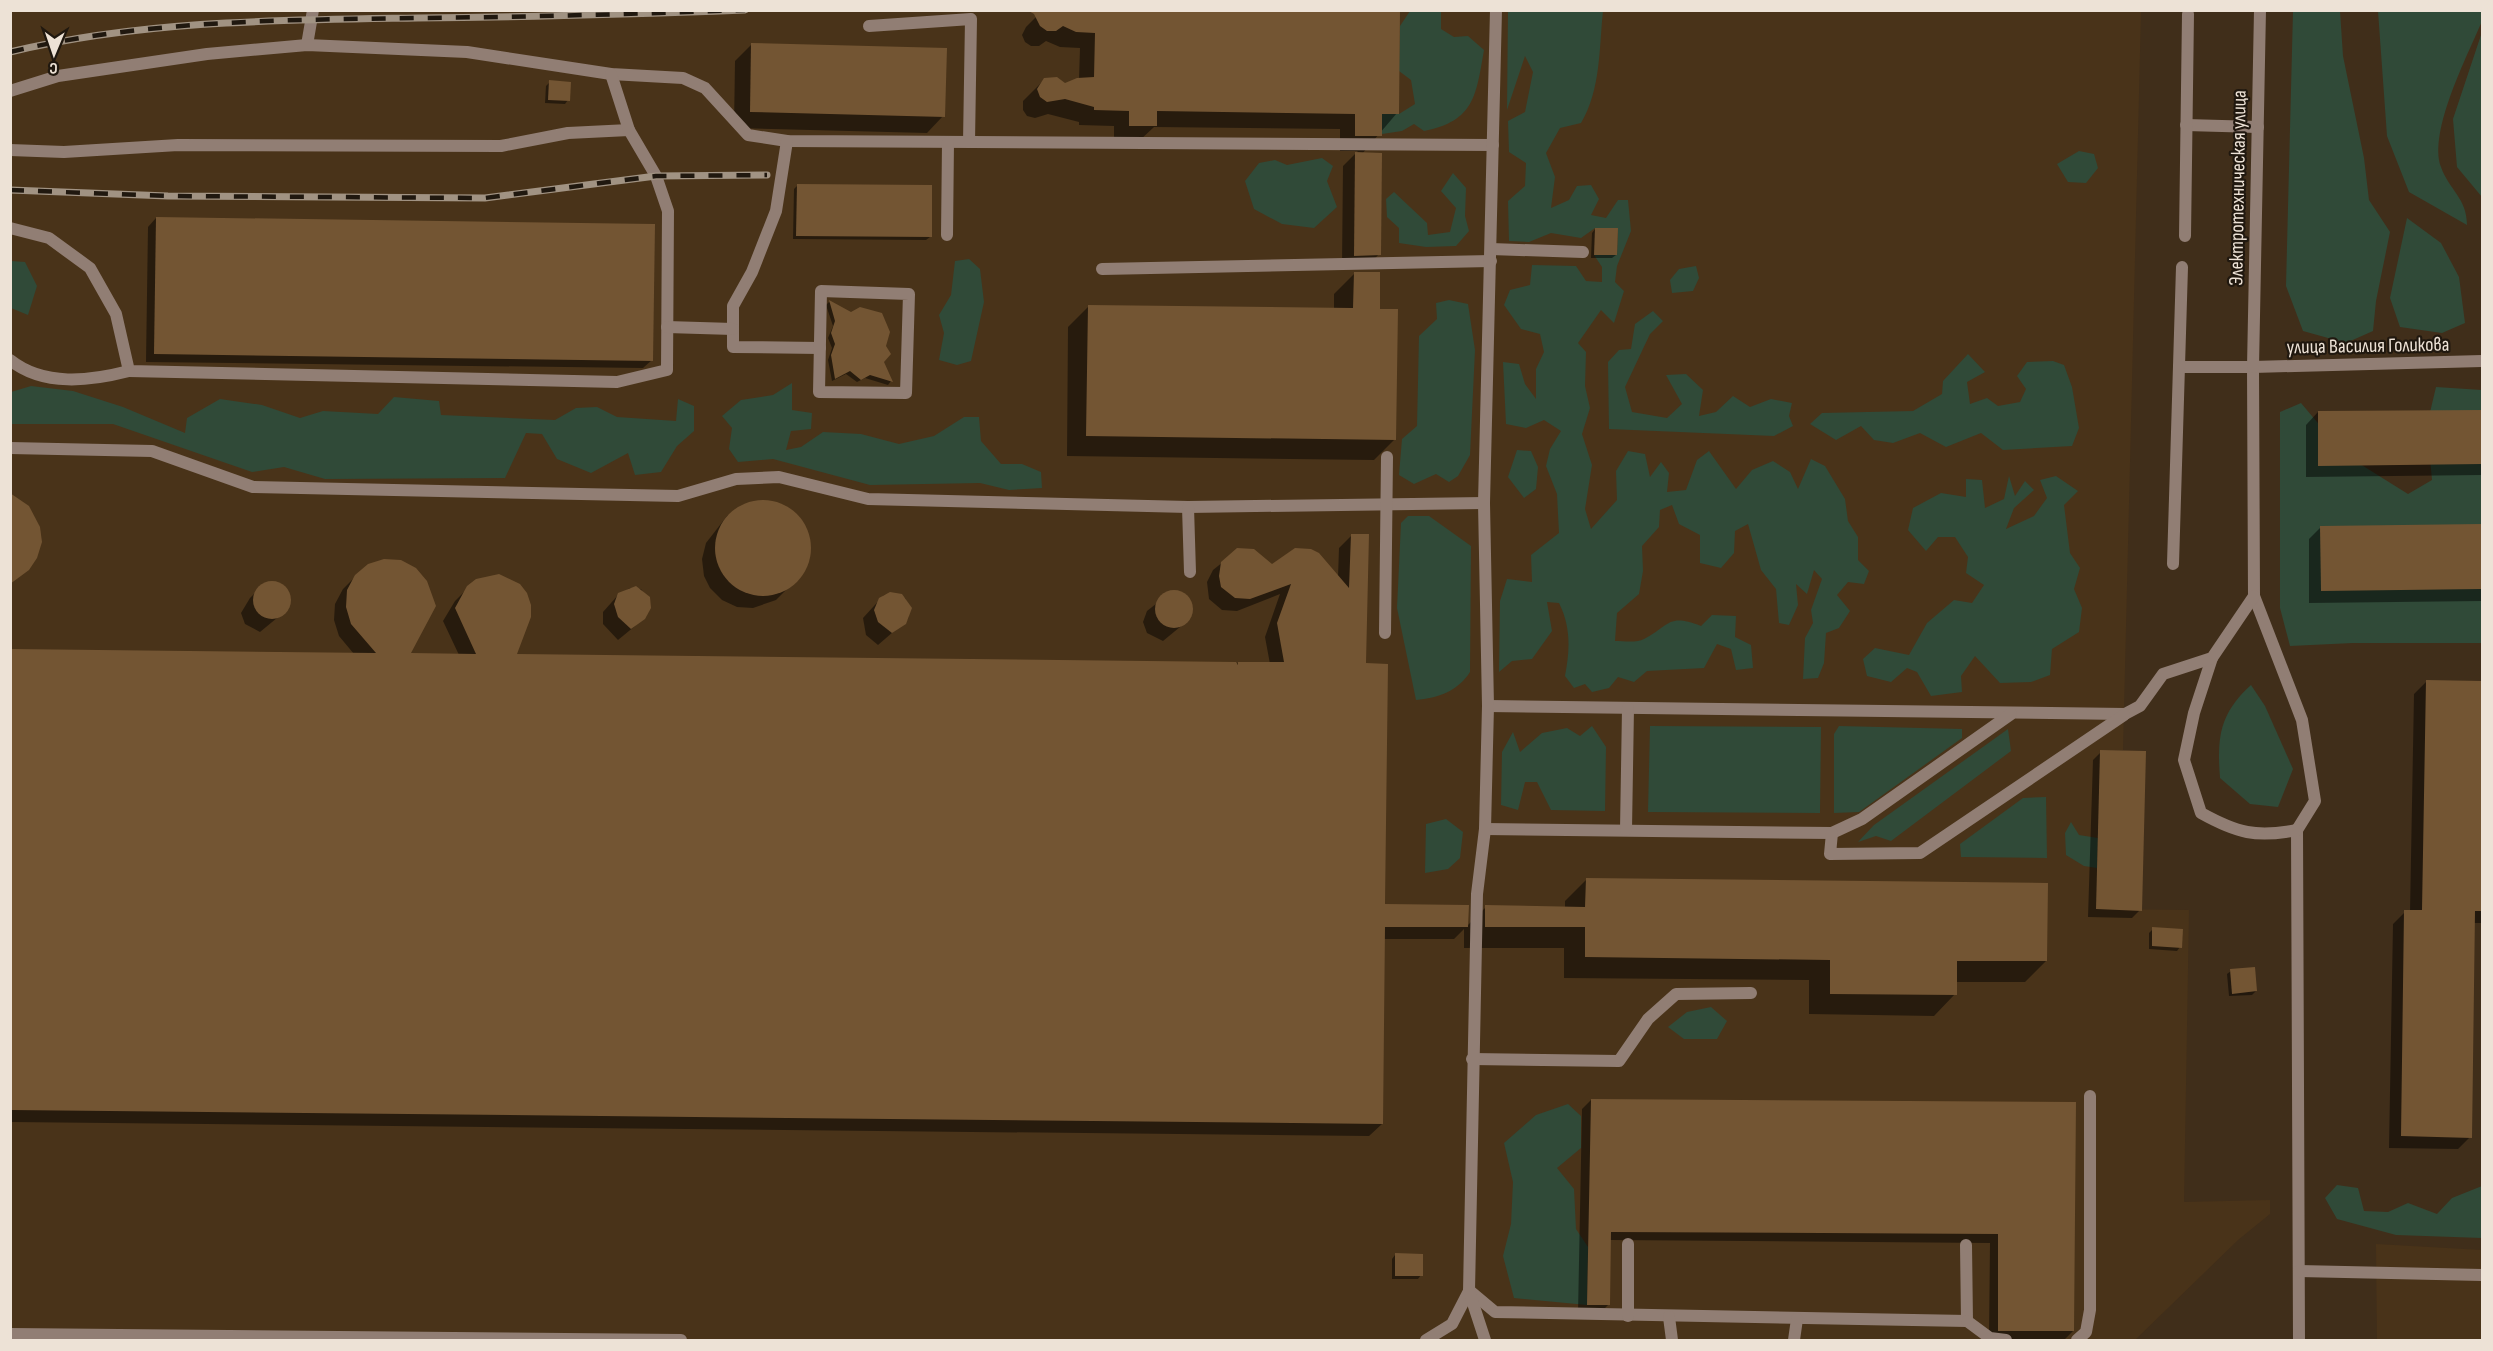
<svg xmlns="http://www.w3.org/2000/svg" width="2493" height="1351" font-family="'Sofia Sans Condensed',sans-serif">
  <style>
    .built { fill: #493319 }
    .green { fill: #304a38 }
    .shadow { fill: #0007 }
    .building { fill: #735533 }
    .lines { fill: none; stroke-linecap: round; stroke-linejoin: round }
    .lane { stroke: #917e74; stroke-width: 12 }
    .street { stroke: #917e74; stroke-width: 12 }
    .rail-casing { stroke: #a19383; stroke-width: 7 }
    .rail { stroke: #20180f; stroke-width: 4.5; stroke-dasharray: 14; stroke-linecap: butt }
    .labels { text-anchor: middle; stroke-width: 4.5; stroke-linejoin: round; paint-order: stroke }
    .street-label { font-size: 20px; fill: #ede2d6; stroke: #20180f }
  </style>
  <rect width="100%" height="100%" fill="#402e1a"/>
  <g class="built">
    <path d="M10,11H2141L2123,750H2100L2096,909L2189,910L2184,1202L2270,1200V1214L2238,1240L2135,1340H11Z"/>
    <path d="M2376,1244L2482,1250V1340H2377Z"/>
  </g>
  <g class="green">
    <path d="M1410,11H1441V29L1454,37L1468,36L1484,50C1476,95 1475,121 1424,131L1414,124L1402,131L1382,134V114H1399L1415,104L1411,80L1399,71L1400,26Z"/>
    <path d="M1508,11H1603C1599,48 1601,90 1581,123L1560,128L1546,153L1555,177L1551,208L1569,200L1577,186L1591,185L1599,199L1591,215L1606,218L1618,200H1628L1631,231L1617,266L1615,282L1624,291L1614,323L1601,310L1578,343L1586,352L1585,386L1590,408L1582,434L1592,465L1585,509L1591,529L1617,500L1616,471L1628,451L1645,454L1650,477L1661,462L1669,473L1667,492L1686,490L1697,460L1709,451L1736,489L1752,470L1773,461L1790,472L1798,489L1811,459L1825,466L1845,499L1848,521L1858,537V560L1869,571L1864,584L1848,582L1837,595L1850,611L1839,628L1826,633L1824,663L1818,678L1803,679L1805,638L1813,623L1811,610L1822,579L1814,570L1807,594L1796,584L1798,605L1789,625L1779,623L1776,589L1761,570L1748,524L1735,531L1734,553L1721,568L1700,563V535L1679,524L1672,505L1660,510L1659,527L1642,546L1643,571L1639,594L1617,613L1615,641C1624,641 1637,643 1644,639C1670,626 1667,613 1701,626L1712,615L1736,616L1735,637L1751,645L1753,668L1736,670L1731,649L1717,644L1704,668L1647,671L1634,682L1618,677L1609,688L1592,692L1585,684L1574,688L1565,676C1570,650 1571,627 1559,603L1547,602L1552,631L1532,659L1512,661L1499,672L1500,601L1507,579L1532,582L1531,555L1559,533L1557,494L1546,466L1550,449L1561,431L1544,420L1526,428L1506,424L1503,362L1519,364L1525,384L1536,399V369L1544,352L1540,334L1521,329L1504,305L1510,290L1530,285L1532,265L1576,266L1586,281L1602,282V267L1594,255H1617L1618,229L1595,228L1581,238L1551,233L1529,242L1509,241L1508,201L1525,186L1526,163L1509,152L1508,121L1525,112L1533,72L1525,56L1507,110Z"/>
    <path d="M2293,11H2340L2343,56L2364,158L2369,200L2390,232L2376,301L2373,331L2346,343L2303,331L2286,286Z"/>
    <path d="M2378,11H2482V21C2468,55 2428,131 2441,167C2449,190 2467,198 2467,225L2409,192L2387,136Z"/>
    <path d="M2482,32V197L2457,167L2453,119Z"/>
    <path d="M2079,151L2094,154L2098,168L2086,183L2068,182L2057,164Z"/>
    <path d="M1322,158L1333,166L1327,181L1337,207L1314,228L1282,224L1254,209L1245,181L1259,163L1275,160L1287,165Z"/>
    <path d="M1453,173L1466,188L1465,216L1469,231L1456,246L1426,247L1399,243V228L1387,217L1386,199L1394,192L1427,223L1428,235L1450,232L1456,208L1441,191Z"/>
    <path d="M2407,218L2441,243L2459,277L2465,323L2442,333L2400,327L2390,298Z"/>
    <path d="M969,259L980,269L984,302L971,361L957,365L939,360L944,333L939,315L951,295L955,261Z"/>
    <path d="M11,261L25,262L37,286L28,315L11,308Z"/>
    <path d="M1696,266L1699,278L1693,291L1672,293L1670,280L1679,269Z"/>
    <path d="M1449,300L1468,304L1475,350L1470,455L1458,476L1449,482L1436,474L1414,484L1399,475L1402,439L1417,426L1419,336L1437,319L1436,303Z"/>
    <path d="M1653,311L1663,321L1650,334L1625,387L1632,412L1667,418L1682,404L1666,375L1686,374L1703,390L1699,416L1716,412L1733,396L1750,407L1771,399L1792,403L1789,416L1793,426L1774,436L1609,429L1608,362L1619,350L1631,349L1635,324Z"/>
    <path d="M1968,354L1985,372L1967,382L1970,404L1987,398L1998,406L2020,402L2026,389L2017,376L2027,362L2053,361L2064,365L2072,387L2079,428L2072,446L2003,450L1981,433L1946,447L1920,433L1893,443L1874,440L1861,426L1836,440L1810,424L1822,413L1913,411L1942,394L1943,381Z"/>
    <path d="M792,383V410L812,413L811,429L791,431L786,450L801,447L823,432L861,434L899,444L934,436L964,417H979L981,441L1001,464H1022L1041,472L1042,488L1009,490L980,483L870,485L773,459L738,462L729,449L732,428L722,416L741,400L773,395Z"/>
    <path d="M31,386L73,391L123,407L185,433L187,418L220,399L262,405L300,418L323,411L378,414L394,397L439,401L441,415L555,420L576,408L597,407L617,417L676,421L678,399L694,406V431L677,446L661,472L635,475L628,453L591,473L557,459L542,434L526,433L505,478L325,479L284,467L252,472L113,424H11V392Z"/>
    <path d="M2436,387L2482,390V643H2353L2290,646L2280,608V412L2301,403L2344,454L2408,494L2432,480L2427,425Z"/>
    <path d="M1517,450L1531,451L1538,467L1536,489L1524,498L1508,477Z"/>
    <path d="M2056,476L2078,491L2064,505L2070,553L2080,568L2074,589L2082,608L2079,632L2052,649L2050,675L2031,682L2000,683L1975,656L1961,676L1962,692L1931,696L1917,672L1907,668L1891,682L1867,676L1863,659L1875,648L1909,655L1927,623L1954,600L1972,603L1984,585L1966,573L1968,557L1955,537H1938L1926,551L1908,530L1913,508L1941,493L1966,497V479L1982,480L1985,508L2004,499L2009,476L2015,496L2025,481L2034,490L2014,508L2006,529L2034,516L2047,498L2040,480Z"/>
    <path d="M1408,516H1429L1471,546L1470,672C1458,691 1438,698 1416,700L1397,608L1401,523Z"/>
    <path d="M2251,685L2265,706L2293,769L2278,807L2250,804L2220,778C2217,738 2219,714 2251,685Z"/>
    <path d="M1592,726L1606,747L1605,811L1551,810L1537,782H1525L1518,810L1501,805L1502,752L1513,732L1520,752L1542,733L1567,728L1580,736Z"/>
    <path d="M1650,726L1821,727L1820,813L1648,812Z"/>
    <path d="M1839,726L1962,729V738L1859,812L1834,813V734Z"/>
    <path d="M2008,729L2011,751L1891,841L1876,836L1858,842L1874,825Z"/>
    <path d="M2046,797L2047,858L1961,857L1960,844L2023,798Z"/>
    <path d="M1446,819L1463,832L1460,858L1448,869L1425,873L1426,824Z"/>
    <path d="M2071,822L2079,835L2098,838L2097,868L2084,866L2066,855L2065,833Z"/>
    <path d="M1711,1007L1727,1021L1717,1039H1684L1668,1027L1687,1012Z"/>
    <path d="M1568,1104L1581,1116V1148L1557,1168L1574,1189L1576,1229L1588,1247L1587,1305L1514,1298L1503,1256L1511,1224L1513,1182L1504,1143L1536,1115Z"/>
    <path d="M2337,1185L2358,1188L2364,1211L2388,1212L2408,1203L2437,1214L2452,1198L2482,1186V1238L2396,1235L2337,1219L2325,1198Z"/>
  </g>
  <g class="shadow">
    <path d="M1043,10L1397,113L1362,154L1379,254L1367,267H1342L1343,166L1358,151H1340V129L1154,127L1139,141H1114V126L1079,125V122L1048,114L1035,118L1027,116L1023,110V101L1045,79L1064,85L1079,80L1080,48L1060,47L1046,41L1039,46H1031L1025,42L1022,35L1026,27Z"/>
    <path d="M752,44L943,116L927,133L734,128L735,61Z"/>
    <path d="M550,82L568,100L565,104L545,103L546,86Z"/>
    <path d="M798,185L930,237L926,240L793,239L794,189Z"/>
    <path d="M156,218L652,360L643,368L146,362L148,227Z"/>
    <path d="M1595,229L1616,255L1612,258H1591L1592,233Z"/>
    <path d="M1354,274L1379,310L1395,439L1374,460L1067,456L1068,327L1088,307L1334,310V294Z"/>
    <path d="M829,302L850,314L882,362L891,381L888,385L865,378L857,382L846,374L832,381L828,360L832,348L828,338L833,326L826,305Z"/>
    <path d="M2482,411V475L2306,477V425L2318,412Z"/>
    <path d="M764,501L789,508L801,520L810,544L808,560L801,575L776,600L753,608L737,607L722,600L710,588L704,576L702,559L706,543L727,516L748,503Z"/>
    <path d="M2482,525V601L2309,603V539L2321,527Z"/>
    <path d="M1352,535L1384,906L1467,926L1486,907L1565,908V901L1586,880L2046,961L2025,982H1955V994L1934,1016L1809,1014V980L1564,978V948H1464V929L1454,939H1383L1382,1124L1369,1136L10,1122V651L354,654L339,636L334,620L335,604L343,589L356,576L409,655H459L443,621L455,601L468,588L515,656L1270,664L1265,637L1280,594L1237,611L1222,610L1209,599L1207,582L1213,570L1238,550L1272,566L1338,577L1339,548Z"/>
    <path d="M274,583L284,588L289,598L283,613L260,632L245,624L241,613L250,598L263,585Z"/>
    <path d="M630,588L641,589L650,603L635,626L618,640L603,624V612L619,594Z"/>
    <path d="M1171,592L1186,597L1191,606L1186,622L1163,641L1147,633L1143,622L1147,611Z"/>
    <path d="M890,594L905,598L910,608L908,619L878,645L866,635L863,618L884,595Z"/>
    <path d="M2426,682L2482,683V923H2474L2470,1137L2458,1149L2389,1148L2393,924L2405,912H2410L2414,694Z"/>
    <path d="M2101,752L2140,910L2132,918L2088,917L2093,760Z"/>
    <path d="M2153,929L2180,947L2177,951L2149,949V933Z"/>
    <path d="M2231,971L2256,991L2252,995L2229,996L2227,974Z"/>
    <path d="M1591,1100L2074,1103L2073,1331L2064,1340L1989,1339L1990,1243L1610,1240L1609,1304L1599,1314L1578,1313L1582,1109Z"/>
    <path d="M1395,1255L1421,1275L1418,1279H1392V1259Z"/>
  </g>
  <g class="building">
    <path d="M1027,10H1400L1399,114H1382V136H1355V114L1157,111V126H1129V111L1094,110V107L1065,99L1047,102L1040,97L1037,89L1044,78L1057,77L1065,83L1077,78L1094,77L1095,33L1076,32L1063,26L1056,31H1047L1040,26L1034,14Z"/>
    <path d="M751,43L947,48L945,117L750,112Z"/>
    <path d="M549,80L571,82L570,101L548,100Z"/>
    <path d="M1355,152L1382,153L1381,255L1354,256Z"/>
    <path d="M797,184L932,185V237L796,236Z"/>
    <path d="M156,217L655,224L653,361L154,354Z"/>
    <path d="M1595,228H1618L1617,255H1594Z"/>
    <path d="M1354,272H1380V309H1398L1396,440L1086,436L1088,305L1353,308Z"/>
    <path d="M829,300L851,312L860,307L882,313L890,332L886,346L891,354L884,362L893,382L870,375L861,380L850,371L835,379L831,355L835,344L831,333L835,321Z"/>
    <path d="M2482,410V464L2318,466V411Z"/>
    <path d="M10,493L29,506L40,527L42,542L37,558L29,570L10,584Z"/>
    <circle cx="763" cy="548" r="48"/>
    <path d="M2482,524V589L2321,591L2320,526Z"/>
    <path d="M1351,534H1369L1366,663L1388,664L1385,904L1469,905L1468,927H1385L1383,1124L10,1110V649L376,653L351,624L346,607L347,590L355,575L368,564L384,559L401,560L416,568L427,581L436,606L411,653L476,654L455,608L467,586L476,579L499,574L520,584L527,593L531,605V617L517,654L1236,662L1238,665V662H1284L1277,623L1291,584L1250,599L1235,598L1221,587L1219,576L1221,562L1237,548L1254,549L1272,564L1295,548L1311,549L1319,553L1349,588Z"/>
    <circle cx="272" cy="600" r="19"/>
    <path d="M636,586L650,597L651,608L645,619L631,629L618,617L614,604L618,593Z"/>
    <circle cx="1174" cy="609" r="19"/>
    <path d="M890,592L902,594L912,608L906,624L892,633L878,622L874,610L879,598Z"/>
    <path d="M2426,680L2482,681V911H2475L2472,1138L2401,1136L2404,910H2422Z"/>
    <path d="M2100,750L2146,751L2142,911L2096,909Z"/>
    <path d="M1586,878L2048,883L2047,961H1957V995L1830,994V960L1585,957V927H1485V905L1585,907Z"/>
    <path d="M2152,927L2183,929L2182,948L2152,946Z"/>
    <path d="M2255,967L2257,991L2232,994L2230,969Z"/>
    <path d="M1591,1099L2076,1102L2074,1331H1998V1234L1611,1232L1610,1305H1587Z"/>
    <path d="M1395,1253L1423,1254V1276H1395Z"/>
  </g>
  <g class="lines">
    <g class="lane">
      <path d="M869,26L971,19L969,142"/>
      <path d="M307,45L313,10"/>
      <path d="M10,91L58,76L207,54L307,45L467,52L611,74L683,78L705,88L748,135L787,141L1493,145"/>
      <path d="M2186,125L2258,127"/>
      <path d="M787,141L776,211L752,272L733,306V347L820,348"/>
      <path d="M10,150L64,152L178,145L501,146L568,133L629,130"/>
      <path d="M10,228L49,238L90,268L116,314L129,371L617,382L667,370L668,211L656,176L629,130L611,74"/>
      <path d="M947,235L948,142"/>
      <path d="M2185,236L2188,14"/>
      <path d="M1491,249L1583,252"/>
      <path d="M1102,269L1491,261"/>
      <path d="M821,291L909,294L906,393L819,392Z"/>
      <path d="M667,327L733,329"/>
      <path d="M10,360C44,387 90,381 129,371"/>
      <path d="M2179,367H2253L2254,596L2302,720L2315,801L2297,830L2299,1340"/>
      <path d="M10,448L152,451L253,487L678,496L736,479L779,477L868,499L1188,507L1484,503"/>
      <path d="M1188,507L1190,572"/>
      <path d="M2173,564L2182,267"/>
      <path d="M1385,633L1387,457"/>
      <path d="M2212,658L2194,713L2184,760L2201,813C2237,833 2256,838 2297,830"/>
      <path d="M1488,706L2125,714L2140,706L2163,674L2212,658L2254,596"/>
      <path d="M1485,829L1832,833L1862,819L2011,714"/>
      <path d="M1626,830L1628,708"/>
      <path d="M1832,833L1830,854L1920,853L2124,715"/>
      <path d="M1472,1059L1619,1061L1648,1019L1676,994L1751,993"/>
      <path d="M2299,1271L2482,1275"/>
      <path d="M1470,1291L1495,1312L1967,1321L1966,1245"/>
      <path d="M1628,1316V1244"/>
      <path d="M1669,1317L1672,1340"/>
      <path d="M1967,1321L1990,1338L2006,1340"/>
      <path d="M10,1334L681,1340"/>
      <path d="M1426,1340L1452,1324L1469,1291"/>
      <path d="M1485,1340L1469,1291L1477,894L1485,829L1488,706L1484,503L1496,10"/>
      <path d="M1794,1340L1797,1319"/>
      <path d="M2077,1340L2086,1332L2090,1310V1096"/>
    </g>
    <path class="street" d="M2260,10L2253,367L2482,361"/>
    <g class="rail-casing">
      <g id="rail">
        <path d="M10,52C144,20 280,20 417,18C527,17 636,14 745,10"/>
        <path d="M10,190L168,196L485,198L656,176L767,175"/>
      </g>
    </g>
    <use href="#rail" class="rail"/>
  </g>
  <g class="labels">
    <g class="street-label">
      <text transform="translate(2237 188) rotate(-89)" y="7">Электротехническая улица</text>
      <text transform="translate(2368 345) rotate(-1)" y="7">улица Василия Голикова</text>
    </g>
  </g>
  <rect width="2493" height="1351" fill="none" stroke="#ede2d6" stroke-width="24"/>
  <g transform="translate(54 54) rotate(182)" stroke="#20180f" stroke-width="4.5" paint-order="stroke">
  <path d="M0-4.5L10 22L0 15L-10 22Z" fill="#ede2d6"/>
  <text y="-9" font-size="16" font-weight="bold" text-anchor="middle" fill="#ede2d6">С</text>
  </g>
</svg>
